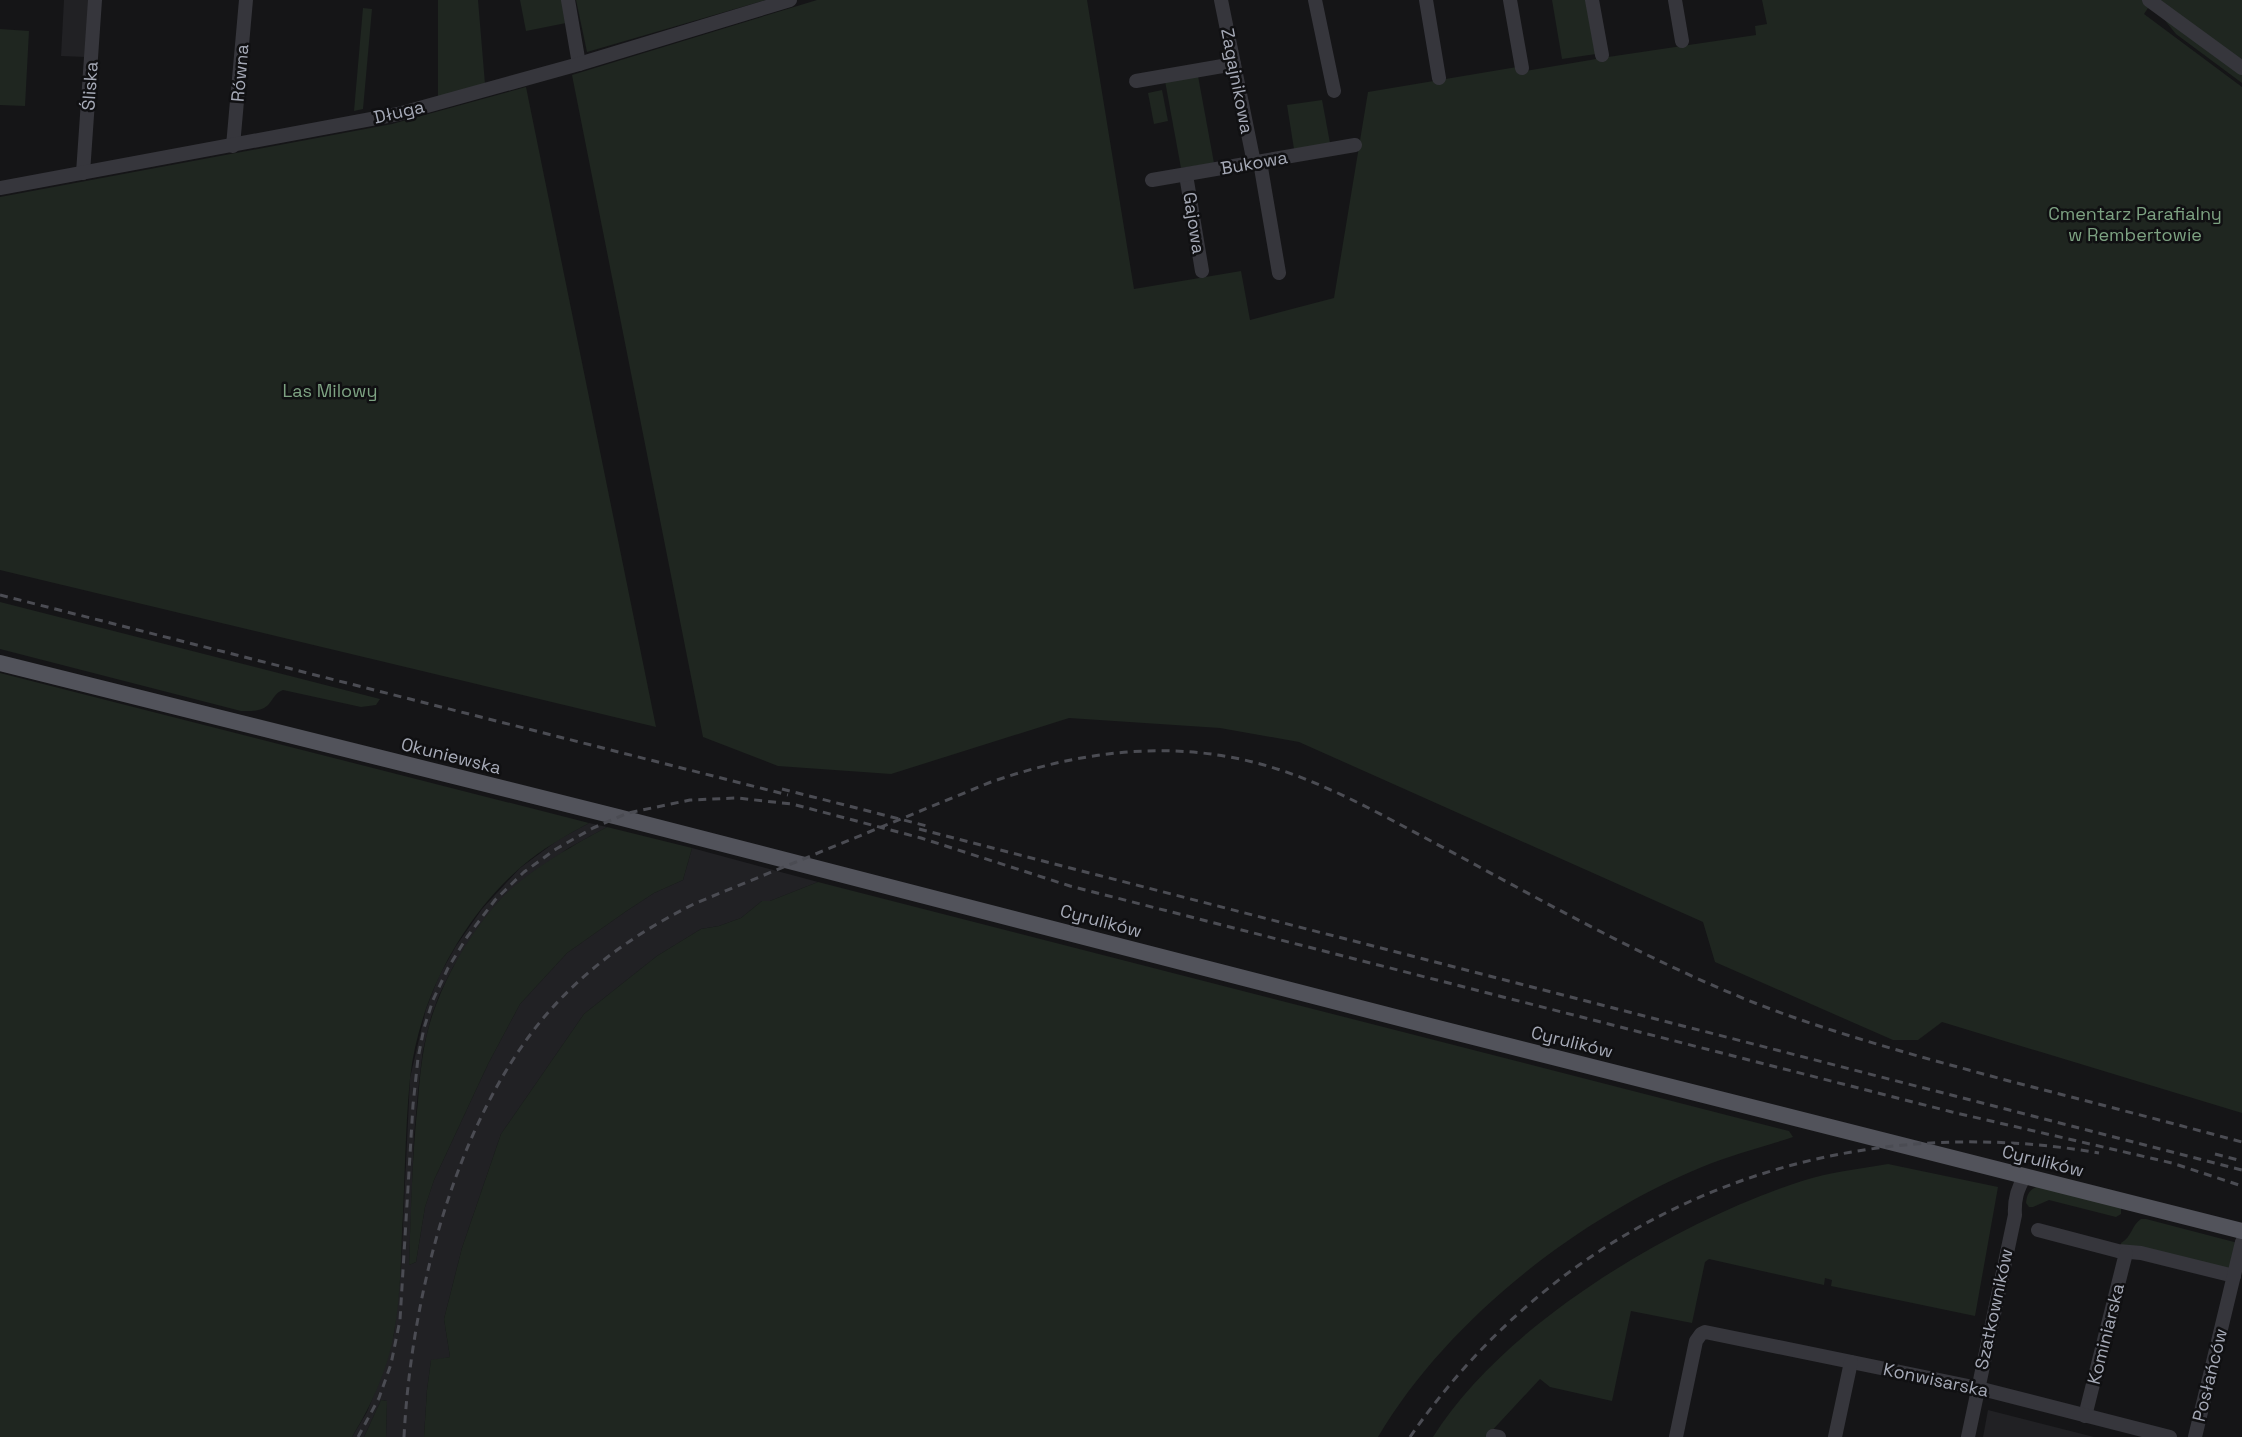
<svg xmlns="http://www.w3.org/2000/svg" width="2242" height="1437" font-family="'Space Grotesk',sans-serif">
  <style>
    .built { fill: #212124 }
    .green { fill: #1f2620 }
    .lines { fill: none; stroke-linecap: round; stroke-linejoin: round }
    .minor { stroke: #36363c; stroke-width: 14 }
    .major { stroke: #52535b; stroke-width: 16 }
    .rail { stroke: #4b4c53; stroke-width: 3; stroke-dasharray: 8 6; stroke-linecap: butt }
    .labels { text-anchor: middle; stroke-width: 5; stroke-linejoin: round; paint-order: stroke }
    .street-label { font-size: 18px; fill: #a6aab7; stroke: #101012 }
    .park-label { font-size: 18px; fill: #7da282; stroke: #101012 }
  </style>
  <rect width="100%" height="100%" fill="#151517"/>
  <g class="built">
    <path d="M64,0H89L86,57L61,56Z"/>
    <path d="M589,823L607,827L567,849L499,901L473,936L453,967L440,993L431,1017L423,1050L419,1082L414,1135L409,1265L416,1262L425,1207L434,1180L488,1064L520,1004L567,953L625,912L654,893L683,880L692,848L818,882L770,901H762L741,918L719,926L701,929L657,956L584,1014L501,1134L462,1248L444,1319L450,1357L431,1361L427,1390L424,1437H386L387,1401L381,1400L364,1437H352L367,1412L382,1374L394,1334L401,1268L410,1078L426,1009L439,976L456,946L482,909L520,868L558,840Z"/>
    <path d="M1988,1410L2094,1437H1983Z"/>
  </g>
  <g class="green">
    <path d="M438,0H478L485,84L438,98Z"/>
    <path d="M520,0H562L566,23L526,31Z"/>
    <path d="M576,0H766L587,52Z"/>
    <path d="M817,0H1087L1134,289L1241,271L1250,320L1334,298L1368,92L1517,67L1520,72L1608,57L1756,35L1755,26L1767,24L1762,0H2242V60L2152,2L2144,14L2242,87V1113L1942,1022L1918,1040H1893L1715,962L1703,922L1299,742L1220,728L1069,718L891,774L778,766L703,737L572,75Z"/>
    <path d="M1552,0H1586L1596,54L1562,59Z"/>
    <path d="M363,8L372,9L363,109L354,111Z"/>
    <path d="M2159,13L2242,74V83L2176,34Z"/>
    <path d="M0,29L29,31L25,106L0,105Z"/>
    <path d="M1198,76L1214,163L1181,168L1165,81Z"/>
    <path d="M526,87L656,727L0,570V197L392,124Z"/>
    <path d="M1162,90L1168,121L1154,124L1148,93Z"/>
    <path d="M1322,100L1330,143L1294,149L1287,105Z"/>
    <path d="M0,602L380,699L376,705L361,707L283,690C275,693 274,698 269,704C262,712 250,711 241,711L0,649Z"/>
    <path d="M0,673L589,823C565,836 542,849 521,867C461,919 418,1001 410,1079C405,1130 405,1182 402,1233C401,1266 400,1300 394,1333C388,1369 371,1406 352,1437H0Z"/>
    <path d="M607,827L692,848L683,880L654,893L625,912L567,953L520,1004L488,1064L434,1180L425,1207L416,1262L409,1265C411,1211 412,1156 418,1101C420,1073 423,1043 432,1016C446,975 469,935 498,902C525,872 572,846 607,827Z"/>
    <path d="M818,882L1789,1131L1793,1137C1763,1147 1731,1155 1702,1167C1578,1218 1447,1320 1378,1437H424L427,1390L431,1360L450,1357L444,1319L462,1248L501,1134L584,1014L657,956L701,929L719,926L741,918L762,901H770Z"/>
    <path d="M1888,1164L1998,1187L1975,1316L1831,1286L1832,1280L1825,1278L1824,1285L1709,1259L1705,1262L1692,1323L1631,1311L1612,1401L1550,1387L1540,1379L1486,1437H1433C1505,1322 1676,1222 1802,1181C1829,1172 1860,1169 1888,1164Z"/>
    <path d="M2041,1186L2121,1207V1214L2116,1217L2049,1200L2033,1207H2029L2026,1203C2027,1193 2030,1188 2041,1186Z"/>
    <path d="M2141,1219H2146L2238,1243L2230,1269L2122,1248L2121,1243C2132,1237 2131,1226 2141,1219Z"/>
    <path d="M381,1400L387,1401L386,1437H364Z"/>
  </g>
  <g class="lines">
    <g class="minor">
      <path d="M568,0L579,64"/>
      <path d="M1221,0L1254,163"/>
      <path d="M1315,0L1334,91"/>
      <path d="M1426,0L1439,78"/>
      <path d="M1510,0L1522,68"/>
      <path d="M1592,0L1602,55"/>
      <path d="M1675,0L1682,41"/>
      <path d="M2149,0L2242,68"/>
      <path d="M1136,81L1234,64"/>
      <path d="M233,146L246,0"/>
      <path d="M1260,162L1279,273"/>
      <path d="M83,173L95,0"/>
      <path d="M1186,175L1202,271"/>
      <path d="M1152,180L1355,145"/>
      <path d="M0,188L398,114L579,64L790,0"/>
      <path d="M2038,1230L2118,1251L2141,1253L2234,1276"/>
      <path d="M2085,1416L2126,1253"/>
      <path d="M1493,1436L1499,1437"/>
      <path d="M1676,1437L1696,1341L1701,1334L1705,1332L1978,1388L2170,1437"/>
      <path d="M1835,1437L1851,1362"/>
      <path d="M1968,1437L2015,1215C2014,1200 2017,1189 2025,1176"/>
      <path d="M2195,1437L2242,1242"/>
    </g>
    <path class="major" d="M0,663L618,817L1434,1027L2242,1231"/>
    <g class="rail">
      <path d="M0,595L788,795"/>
      <path d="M782,789L927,826"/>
      <path d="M919,829L2242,1170"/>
      <path d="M2215,1154L2242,1161"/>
      <path d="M358,1437L379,1398L391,1364L400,1320L413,1105L418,1058L424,1028L433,1000L448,968L467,937L495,900L524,872L556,849L593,828L628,813L690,800L737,798L792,804L921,838L1070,886L1952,1112L2172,1163L2242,1186"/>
      <path d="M404,1437C411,1299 454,1124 545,1016C587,967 639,931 696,903L991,782C1072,754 1155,741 1240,759C1315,775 1381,815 1448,850C1550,905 1651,962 1760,1005C1841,1036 1925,1058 2009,1081C2087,1101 2164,1121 2242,1142"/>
      <path d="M1410,1437C1568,1209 1828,1106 2099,1153"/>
    </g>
  </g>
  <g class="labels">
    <g class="street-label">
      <text transform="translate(240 73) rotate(-85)" y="6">Równa</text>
      <text transform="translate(1237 81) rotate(79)" y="6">Zagajnikowa</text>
      <text transform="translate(90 86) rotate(-86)" y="6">Śliska</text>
      <text transform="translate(399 112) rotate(-13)" y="6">Długa</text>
      <text transform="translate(1254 163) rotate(-10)" y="6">Bukowa</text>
      <text transform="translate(1194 223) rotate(81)" y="6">Gajowa</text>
      <text transform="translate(451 756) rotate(14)" y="6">Okuniewska</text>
      <text transform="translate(1101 921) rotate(15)" y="6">Cyrulików</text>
      <text transform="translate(1572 1042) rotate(14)" y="6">Cyrulików</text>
      <text transform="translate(2043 1161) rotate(14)" y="6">Cyrulików</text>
      <text transform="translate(1994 1309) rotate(-78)" y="6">Szatkowników</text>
      <text transform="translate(2106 1334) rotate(-76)" y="6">Kominiarska</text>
      <text transform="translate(2210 1375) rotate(-76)" y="6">Posłańców</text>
      <text transform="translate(1936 1380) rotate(12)" y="6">Konwisarska</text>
    </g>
    <g class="park-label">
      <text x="2135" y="220">Cmentarz Parafialny<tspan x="2135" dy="21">w Rembertowie</tspan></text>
      <text x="330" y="397">Las Milowy</text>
    </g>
  </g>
</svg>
